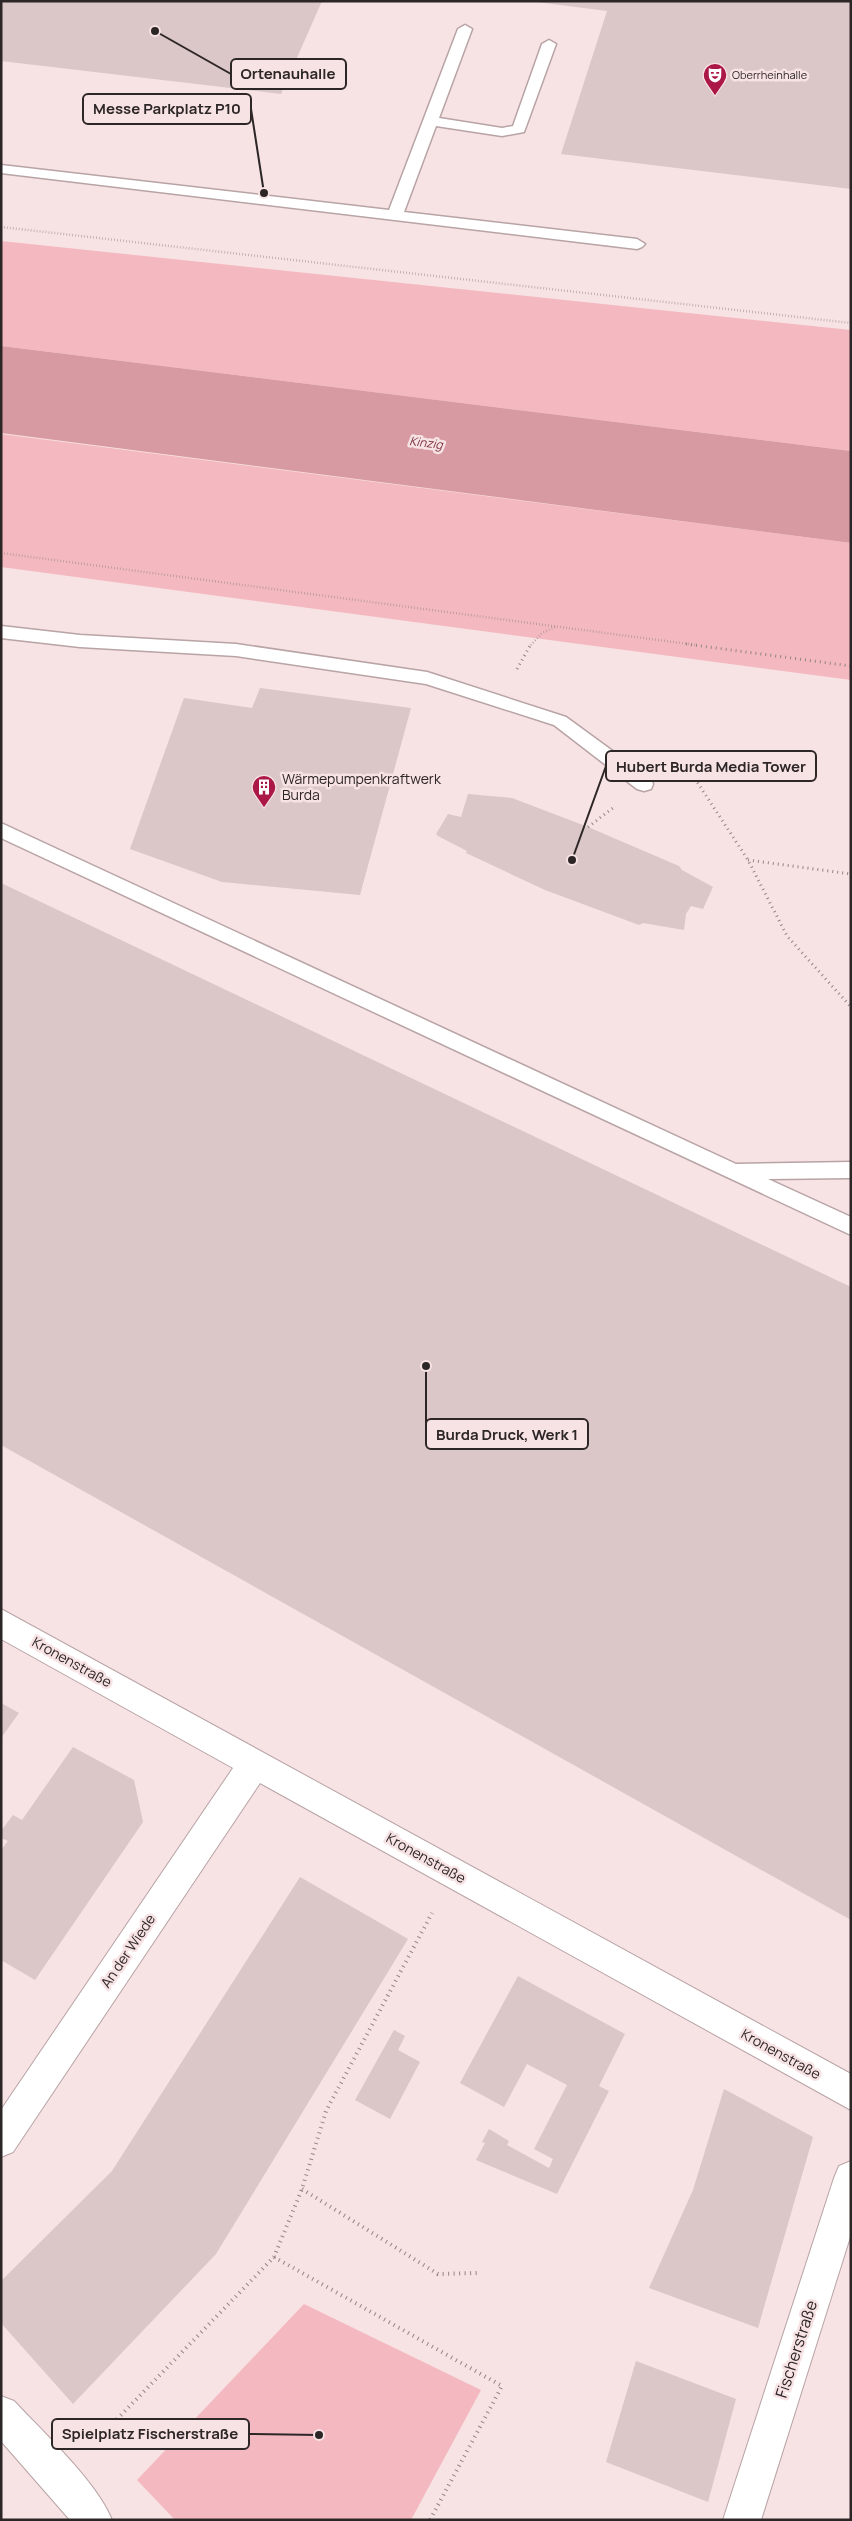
<svg xmlns="http://www.w3.org/2000/svg" width="852" height="2521" font-family="Manrope,sans-serif">
  <style>
    .green { fill: #f4b9c0 }
    .water { fill: #d89aa2 }
    .building { fill: #dbc6c8 }
    .lines { fill: none; stroke-linecap: round; stroke-linejoin: round }
    .lane-casing { stroke: #b8a3a5; stroke-width: 3 }
    .street-casing { stroke: #b8a3a5; stroke-width: 2 }
    .path-far2 { stroke: #938586; stroke-width: 2.5; stroke-dasharray: 0.5 2.5; stroke-linecap: butt }
    .path-far1 { stroke: #938586; stroke-width: 3; stroke-dasharray: 1 4; stroke-linecap: butt }
    .path { stroke: #938586; stroke-width: 4; stroke-dasharray: 1 4.5; stroke-linecap: butt }
    .lane { fill: #fff; fill-rule: evenodd }
    .street { fill: #fff; fill-rule: evenodd }
    .labels { text-anchor: middle; stroke-width: 5; stroke-linejoin: round; paint-order: stroke }
    .far-poi-label { font-size: 11px; fill: #2d2626; stroke: #f7e2e4; text-anchor: start }
    .far-water-label { font-size: 12px; font-style: italic; fill: #7b313f; stroke: #f7e2e4 }
    .poi-label { font-size: 14px; fill: #2d2626; stroke: #f7e2e4; text-anchor: start }
    .street-label { font-size: 14px; fill: #2d2626; stroke: #f7e2e4 }
    .near-street-label { font-size: 16px; fill: #2d2626; stroke: #f7e2e4 }
    .leader { fill: none; stroke: #2d2626; stroke-width: 2 }
    .callout-dot { fill: #2d2626; stroke: #f7e2e4; stroke-width: 2 }
    .callout { fill: #f7e2e4; stroke: #2d2626; stroke-width: 2 }
    .callout-label { font-size: 15px; text-anchor: middle; font-weight: bold; fill: #2d2626 }
  </style>
  <rect width="100%" height="100%" fill="#f7e2e4"/>
  <g class="green">
    <path d="M1,241L851,330V451L1,346Z"/>
    <path d="M1,434L851,543V680L1,567Z"/>
    <path d="M304,2304L481,2390L411,2520H175L137,2480Z"/>
  </g>
  <path class="water" d="M1,346L851,451V543L1,433Z"/>
  <g class="building">
    <path d="M1,1H322L281,94L1,61Z"/>
    <path d="M529,1H851V189L561,154L607,11Z"/>
    <path d="M260,688L411,708L360,895L222,882L130,849L184,698L252,708Z"/>
    <path d="M468,794L512,798L588,827L679,866L682,870L713,887L703,909L691,906L686,914L684,930L643,923L639,925L545,890L466,853L467,851L438,836L436,834L448,814L461,817Z"/>
    <path d="M1,883L851,1287V1920L1,1445Z"/>
    <path d="M1,1703L19,1713L1,1738Z"/>
    <path d="M73,1747L134,1780L143,1822L35,1980L1,1960V1850L8,1841L1,1838V1831L13,1815L22,1820Z"/>
    <path d="M300,1877L408,1939L216,2254L73,2404L1,2323V2281L112,2171Z"/>
    <path d="M518,1976L625,2034L599,2086L609,2091L557,2194L476,2160L485,2143L482,2142L489,2129L509,2141L507,2145L549,2168L553,2159L534,2149L567,2085L527,2064L504,2107L460,2083Z"/>
    <path d="M394,2030L405,2036L398,2050L420,2062L390,2119L355,2100Z"/>
    <path d="M724,2089L813,2137L758,2328L649,2288L693,2190Z"/>
    <path d="M636,2361L736,2399L708,2502L606,2462Z"/>
  </g>
  <g class="lines">
    <g class="lane-casing">
      <g id="lane">
        <path d="M465,25L472,29L439,118L502,128L513,126L542,44L549,40L556,44L524,132L502,136L436,126L404,212L637,239L645,244L642,247L637,249L1,173V165L389,210L458,29Z"/>
        <path d="M1,626L80,635L236,644L427,672L566,717L651,779L653,784L651,789L644,791L637,789L554,725L426,684L236,656L80,647L1,638Z"/>
        <path d="M1,823L736,1164L851,1162V1178L768,1179L851,1217V1235L1,838Z"/>
      </g>
    </g>
    <g class="street-casing">
      <g id="street">
        <path d="M1,1609L851,2074V2110L260,1783L13,2152L1,2157V2110L233,1768L1,1639Z"/>
        <path d="M851,2161V2234L761,2520H723L834,2178L839,2166Z"/>
        <path d="M1,2396L14,2401C43,2432 97,2482 112,2520H70L1,2441Z"/>
      </g>
    </g>
    <g class="path-far2">
      <path d="M1,227L851,323"/>
      <path d="M1,553L696,645"/>
      <path d="M531,645L542,633L557,626"/>
    </g>
    <g class="path-far1">
      <path d="M686,644L851,666"/>
      <path d="M517,669L531,644"/>
      <path d="M677,762L688,768L748,860L787,936L851,1007"/>
      <path d="M588,827L613,808"/>
      <path d="M748,860L851,874"/>
    </g>
    <g class="path">
      <path d="M302,2189L438,2274L479,2273"/>
      <path d="M274,2257L502,2386L430,2520"/>
      <path d="M94,2443L274,2257L302,2189L326,2111L432,1913"/>
    </g>
    <use href="#lane" class="lane"/>
    <use href="#street" class="street"/>
  </g>
  <defs>
    <g id="theatre-pin" transform="scale(1.25)"><path d="M0 17L-7.5 6A9.5 9.5 0 1 1 7.5 6Z" fill="#ab1746" stroke="#f7e2e4"/><path d="M-5-5.5Q0-4 5-5.5V0Q5 5 0 6Q-5 5-5 0ZM-3.3-2.5H-1v1.5H-3.3ZM1-2.5H3.3v1.5H1ZM-2.8 1Q0 5.5 2.8 1Z" fill="#fff"/></g>
    <g id="building-pin" transform="scale(1.25)"><path d="M0 17L-7.5 6A9.5 9.5 0 1 1 7.5 6Z" fill="#ab1746" stroke="#f7e2e4"/><path d="M-4-6H4V6H1V3H-1V6H-4ZM-2.5-4.3h1.7v1.8h-1.7ZM.8-4.3h1.7v1.8H.8ZM-2.5-1h1.7V.8h-1.7ZM.8-1h1.7V.8H.8Z" fill="#fff"/></g>
  </defs>
  <g fill-rule="evenodd">
    <use href="#theatre-pin" x="715" y="75"/>
    <use href="#building-pin" x="264" y="787"/>
  </g>
  <g class="labels">
    <g class="far-poi-label">
      <text x="732" y="79">Oberrheinhalle</text>
    </g>
    <g class="far-water-label">
      <text transform="translate(426 443) rotate(7)" y="4">Kinzig</text>
    </g>
    <g class="poi-label">
      <text x="282" y="784">Wärmepumpenkraftwerk<tspan x="282" dy="16">Burda</tspan></text>
    </g>
    <g class="street-label">
      <text transform="translate(72 1662) rotate(29)" y="5">Kronenstraße</text>
      <text transform="translate(426 1858) rotate(29)" y="5">Kronenstraße</text>
      <text transform="translate(128 1951) rotate(-56)" y="5">An der Wiede</text>
      <text transform="translate(781 2054) rotate(29)" y="5">Kronenstraße</text>
    </g>
    <g class="near-street-label">
      <text transform="translate(796 2349) rotate(-72)" y="6">Fischerstraße</text>
    </g>
  </g>
  <path class="leader" d="M155 31L231 74M264 193L251 109M572 860L606 766M426 1366L426 1434M319 2435L249 2434"/>
  <g class="callout-dot">
    <circle cx="155" cy="31" r="5"/>
    <circle cx="264" cy="193" r="5"/>
    <circle cx="572" cy="860" r="5"/>
    <circle cx="426" cy="1366" r="5"/>
    <circle cx="319" cy="2435" r="5"/>
  </g>
  <g class="callout">
    <rect x="231" y="59" width="115" height="30" rx="5"/>
    <rect x="83" y="94" width="168" height="30" rx="5"/>
    <rect x="606" y="751" width="210" height="30" rx="5"/>
    <rect x="426" y="1419" width="162" height="30" rx="5"/>
    <rect x="52" y="2419" width="197" height="30" rx="5"/>
  </g>
  <g class="callout-label">
    <text x="288" y="79">Ortenauhalle</text>
    <text x="167" y="114">Messe Parkplatz P10</text>
    <text x="711" y="772">Hubert Burda Media Tower</text>
    <text x="507" y="1440">Burda Druck, Werk 1</text>
    <text x="150" y="2439">Spielplatz Fischerstraße</text>
  </g>
  <rect width="852" height="2521" fill="none" stroke="#2d2626" stroke-width="5"/>
</svg>
